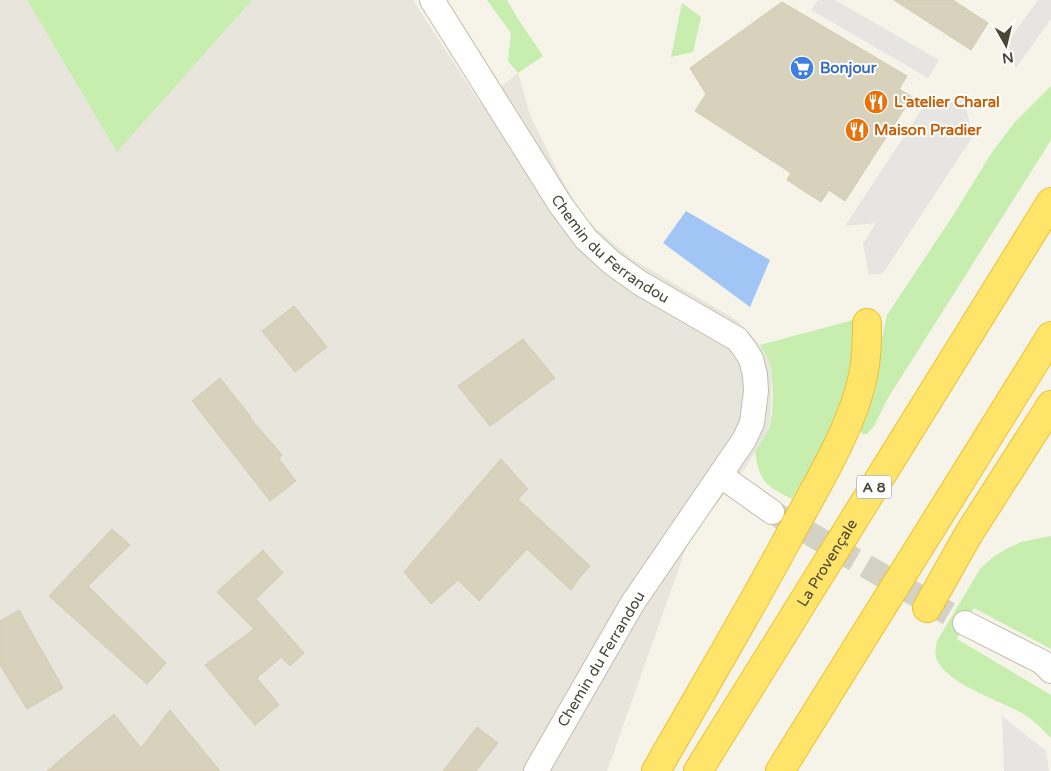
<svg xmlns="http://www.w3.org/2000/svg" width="1051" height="771" font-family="'Varela Round',sans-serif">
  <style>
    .industrial { fill: #e8e5dd }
    .green { fill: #c7edaf }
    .parking { fill: #e7e5e1 }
    .water { fill: #a1c6f6 }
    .building { fill: #d8d2bd; stroke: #d4cbb0 }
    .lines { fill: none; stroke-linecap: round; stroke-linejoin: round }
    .street-tunnel { stroke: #d4d1c5; stroke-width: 24; stroke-dasharray: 24 12; stroke-linecap: butt }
    .street-casing { stroke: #c2bdaa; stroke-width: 26 }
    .highway-casing { stroke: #eac12f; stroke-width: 30 }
    .street { stroke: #fff; stroke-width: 24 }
    .highway { stroke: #ffe46a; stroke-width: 28 }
    .labels { text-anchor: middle; stroke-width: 4; stroke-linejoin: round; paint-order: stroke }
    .shield { fill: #fff; stroke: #807d72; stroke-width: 1 }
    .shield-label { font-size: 14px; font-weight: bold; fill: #4a4536 }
    .shop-label { font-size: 15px; font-weight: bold; fill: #366cbe; stroke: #fff; text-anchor: start }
    .food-label { font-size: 15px; font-weight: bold; fill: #c56008; stroke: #fff; text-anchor: start }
    .street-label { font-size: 15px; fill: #4a4536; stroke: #fff }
  </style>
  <rect width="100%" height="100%" fill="#f6f4e9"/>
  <path class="industrial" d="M0,0H27L117,151L252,0H413L480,103L518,73L530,115L560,176L584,218L632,259L738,321L760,345L769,360L772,377L770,423L764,438L744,470L690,537L607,771H0Z"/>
  <g class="green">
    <path d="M27,0H252L117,152Z"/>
    <path d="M487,0H507L518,19L543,56L518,73L508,61L511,33Z"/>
    <path d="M682,3L701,17L693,52L671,57Z"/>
    <path d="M1051,86V140L888,398L874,426L867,434H862L860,428L873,379L887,315L954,214L992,152L1015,122Z"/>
    <path d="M853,320L852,371L830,434L792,499C766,486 760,483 755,452C761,443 766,435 770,425C774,410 774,372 768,358C766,354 762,349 760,345Z"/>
    <path d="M1051,536V649L974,608L957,639L1051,695V738C1043,730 1035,721 1025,715C1001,700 949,686 937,660C934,654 936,648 937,641L980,569L993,557L1006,549L1021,542Z"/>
  </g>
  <g class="parking">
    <path d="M818,0H835L939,60L928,78L811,10Z"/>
    <path d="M1038,0H1051V19L1016,68L1004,47Z"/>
    <path d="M963,96L973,136L883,273L869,275L863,244L876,223L845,226L927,101Z"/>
    <path d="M1002,716L1046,751L1049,771H1004Z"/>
  </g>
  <path class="water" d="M686,211L770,260L750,307L663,243Z"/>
  <g class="building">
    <path d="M894,0H953L988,23L971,50Z"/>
    <path d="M782,2L907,76L899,89L912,97L845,201L829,190L821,202L787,180L791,173L695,111L706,94L690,68Z"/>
    <path d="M294,306L327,347L295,372L262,331Z"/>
    <path d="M523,339L555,378L490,426L458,386Z"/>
    <path d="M220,378L251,417L250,418L282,455L279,459L296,481L270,501L192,401Z"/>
    <path d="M501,459L528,489L518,499L590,566L580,577L571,590L527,549L479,601L458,580L431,604L404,572Z"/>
    <path d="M112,529L130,545L88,586L166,663L147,684L49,596Z"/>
    <path d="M263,550L283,573L256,599L304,653L290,666L281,657L257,678L279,705L255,725L205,665L254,629L217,592Z"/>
    <path d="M19,610L63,688L27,709L0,665V621Z"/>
    <path d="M170,710L220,771H47L114,714L141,748Z"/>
    <path d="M477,727L498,743L476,771H443Z"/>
  </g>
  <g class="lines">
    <path class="street-tunnel" d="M772,512L965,623"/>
    <g class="street-casing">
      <g id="street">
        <path id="s1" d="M432,0L560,204L586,239L612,263L640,283L737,339L744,348L751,359L755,375L756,391L752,423L744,440L632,604L536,771"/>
        <path d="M720,475L772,512"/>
        <path d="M965,623L1042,662L1051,671"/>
      </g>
    </g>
    <g class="highway-casing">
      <g id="highway">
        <path d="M927,608L968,535L1051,405"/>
        <path d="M656,771C699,695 744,620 785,544C812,492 851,433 863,376C867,358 867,341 867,323"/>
        <path id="s2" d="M698,771L1051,202"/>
        <path d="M780,771L1051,336"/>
      </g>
    </g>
    <use href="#street" class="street"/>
    <use href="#highway" class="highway"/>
  </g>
  <defs>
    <g id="supermarket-disc" transform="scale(1.25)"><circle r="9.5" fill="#3f7fe0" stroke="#fff"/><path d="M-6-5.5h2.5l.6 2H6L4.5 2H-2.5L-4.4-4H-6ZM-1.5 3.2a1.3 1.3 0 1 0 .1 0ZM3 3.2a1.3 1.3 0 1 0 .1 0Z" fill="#fff"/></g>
    <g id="restaurant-disc" transform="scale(1.25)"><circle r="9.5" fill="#e8710a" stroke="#fff"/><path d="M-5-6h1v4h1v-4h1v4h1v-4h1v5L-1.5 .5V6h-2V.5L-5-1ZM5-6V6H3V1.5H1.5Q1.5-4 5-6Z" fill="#fff"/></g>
  </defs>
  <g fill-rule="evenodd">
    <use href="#supermarket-disc" x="802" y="68"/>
    <use href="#restaurant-disc" x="876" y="102"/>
    <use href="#restaurant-disc" x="857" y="130"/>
  </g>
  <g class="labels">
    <rect class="shield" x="856.5" y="475.5" width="35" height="23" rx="4"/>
    <g class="shield-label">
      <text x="874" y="492">A 8</text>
    </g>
    <g class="shop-label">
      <text x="820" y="73">Bonjour</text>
    </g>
    <g class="food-label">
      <text x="894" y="107">L'atelier Charal</text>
      <text x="874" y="135">Maison Pradier</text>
    </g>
    <g class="street-label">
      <text dy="5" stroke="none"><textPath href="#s1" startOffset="309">Chemin du Ferrandou</textPath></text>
      <text dy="5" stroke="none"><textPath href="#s2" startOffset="245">La Provençale</textPath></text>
      <text transform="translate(601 659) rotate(-59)" y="5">Chemin du Ferrandou</text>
    </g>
  </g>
  <g transform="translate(1006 45) rotate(172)" stroke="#ffffff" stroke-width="4" paint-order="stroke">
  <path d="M0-4L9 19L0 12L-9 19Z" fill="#4a4536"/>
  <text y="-8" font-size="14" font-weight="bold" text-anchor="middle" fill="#4a4536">N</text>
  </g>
</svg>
